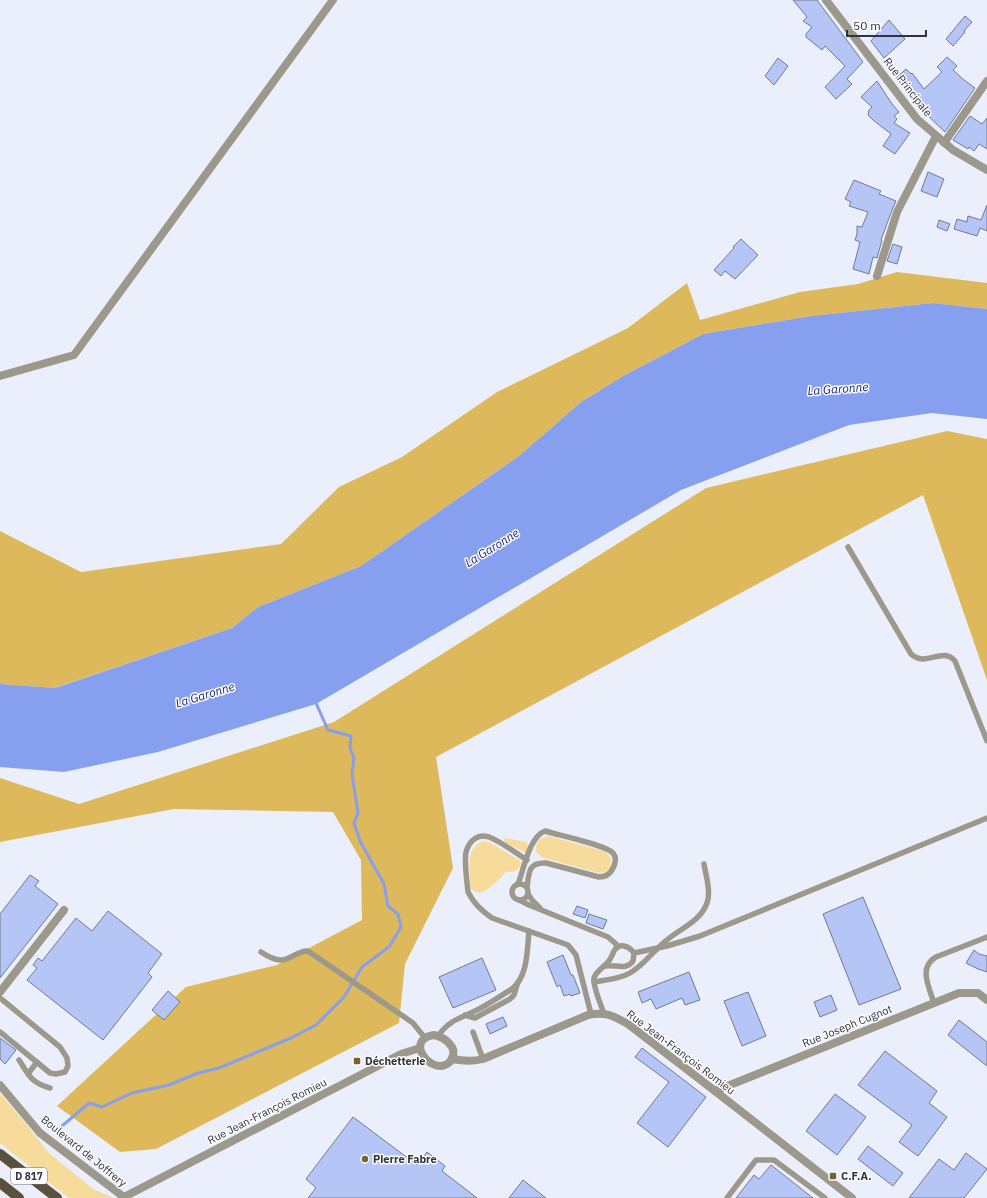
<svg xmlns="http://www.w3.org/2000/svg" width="987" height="1198" font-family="'IBM Plex Sans',sans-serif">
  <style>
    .green { fill: #f6db9a }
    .forest { fill: #ddb95b }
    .water { fill: #869fee }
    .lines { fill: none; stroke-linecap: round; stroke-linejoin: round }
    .stream { stroke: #869fee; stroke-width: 3 }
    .building { fill: #b4c5f6; stroke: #717a94 }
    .service { stroke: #9d988c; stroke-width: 5.5 }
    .minor { stroke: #9d988c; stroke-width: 8 }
    .tertiary { stroke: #9d988c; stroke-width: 8 }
    .primary { stroke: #5a513c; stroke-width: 10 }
    .poi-dot { fill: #776433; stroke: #fcfcfc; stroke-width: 1.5 }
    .labels { text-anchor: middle; stroke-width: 3; stroke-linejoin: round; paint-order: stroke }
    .shield { fill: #fcfcfc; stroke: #6c6f77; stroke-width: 1 }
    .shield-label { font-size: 10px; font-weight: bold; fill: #2f333e }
    .street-label { font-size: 11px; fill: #2f333e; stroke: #fcfcfc }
    .poi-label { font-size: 11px; font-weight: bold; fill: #2f333e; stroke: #fcfcfc; text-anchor: start }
    .water-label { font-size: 12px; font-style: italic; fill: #161e79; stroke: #fcfcfc }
  </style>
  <rect width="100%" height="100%" fill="#ebeffb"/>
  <g class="green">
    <path d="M548,836L604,851C615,858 614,872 600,873L543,858L536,852C535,843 539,838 548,836Z"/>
    <path d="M505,838L526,842C529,846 527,849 526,853L505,842L504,840Z"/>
    <path d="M483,841L491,843L519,860L521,863C520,871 513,872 506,872C502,877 487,891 483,892C479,893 473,892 471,888C470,885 470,880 470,876C469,864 468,846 483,841Z"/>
    <path d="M0,1093L26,1124L49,1153L93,1189L114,1198H69L0,1143Z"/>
  </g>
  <g class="forest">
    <path d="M897,272L987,283V309L933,303L811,316L703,334L625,375L581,402L519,456L361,566L258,607L232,628L54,688L0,684V531L81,572L281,544L339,487L402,457L497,392L628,328L687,283L700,320L800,292L858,284Z"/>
    <path d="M947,431L987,439V680L923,495L436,757L453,868L405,964L399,1023L156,1149L120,1152L57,1106L186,987L277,965L362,920L361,860L333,812L174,809L0,842V778L79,804L334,722L706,488Z"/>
  </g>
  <path class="water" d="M933,303L987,309V419L932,413L849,425L681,490L316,704L158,752L64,772L0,767V684L55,688L232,628L258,607L361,566L519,456L581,402L625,375L703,334L811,316Z"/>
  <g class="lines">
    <path class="stream" d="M62,1126L89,1103L102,1107L132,1093L169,1085L198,1073L219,1068L291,1038L316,1025L344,997L362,967L389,947L401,927L398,914L388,906L384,884L360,841L354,823L358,813L352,774L354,758L350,748L351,736L328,730L315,701"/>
  </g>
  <g class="building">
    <path d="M793,0H817L863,62L847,79L852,84L836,99L825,87L845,66L825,46L822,50L806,37V34L812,27L803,21L807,17Z"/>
    <path d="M965,16L972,22L964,31L965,32L953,46L946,39Z"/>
    <path d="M889,20L905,39L884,58L871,41Z"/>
    <path d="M947,57L957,66L953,70L964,80L975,88L945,132L923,111L907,90L896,78L906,69L911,74L912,73L924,89L942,72L937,67Z"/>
    <path d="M778,58L788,66L774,85L765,76Z"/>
    <path d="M877,81L892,104L899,112L894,116L897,119L894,123L910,133L895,154L883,146L891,134L873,120L868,115L869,110L872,107L861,97Z"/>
    <path d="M970,116L982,124L987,118V149L979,144L974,151L969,147L968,149L953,140Z"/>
    <path d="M928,172L944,179L937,197L921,191Z"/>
    <path d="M854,180L881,191L879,194L896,201L892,210L881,240H882L877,258L873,257L869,274L853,269L860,242L855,240L857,234V226L862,227L868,212L849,206L851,202L845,199Z"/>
    <path d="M987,205V231L980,228L977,236L954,229L957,219L967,222L968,216L981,220Z"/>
    <path d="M939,220L950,224L947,231L937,227Z"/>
    <path d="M741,239L758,255L735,279L725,271L721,276L714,270L734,248L733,247Z"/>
    <path d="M893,244L902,247L897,264L887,261Z"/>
    <path d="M30,875L39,881L35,886L58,904L0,978V914Z"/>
    <path d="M863,897L901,989L859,1005L823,914Z"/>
    <path d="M577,906L588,910L585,918L573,914Z"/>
    <path d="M108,911L162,954L148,973L152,977L103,1040L27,980L37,968L33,965L38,958L42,961L76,918L92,931Z"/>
    <path d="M589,914L607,920L603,929L586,923Z"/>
    <path d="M974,950L979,954L987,956V972L978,969L966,963Z"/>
    <path d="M563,955L571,975H573L580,993L571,996L570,994L564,996L560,985L557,987L547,962Z"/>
    <path d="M482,958L496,990L453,1008L439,977Z"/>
    <path d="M689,972L700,1000L685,1005L682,998L656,1009L651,999L642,1003L638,992Z"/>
    <path d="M168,991L180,1002L164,1020L152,1010Z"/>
    <path d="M748,992L766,1036L742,1046L724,1001Z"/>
    <path d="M831,995L837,1010L820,1017L814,1002Z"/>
    <path d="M503,1017L507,1026L490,1034L486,1024Z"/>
    <path d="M959,1020L987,1042V1066L948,1035Z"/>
    <path d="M0,1038L16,1050L5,1064L0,1059Z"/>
    <path d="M642,1048L706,1097L668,1147L637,1123L669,1082L635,1057Z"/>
    <path d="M885,1051L937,1091L929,1103L947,1117L918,1156L899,1142L912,1125L858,1085Z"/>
    <path d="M835,1094L866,1117L837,1155L806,1131Z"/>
    <path d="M353,1117L417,1165L427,1152L445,1166L442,1171L477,1198H308L316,1188L306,1179Z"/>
    <path d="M868,1146L903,1173L893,1186L858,1159Z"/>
    <path d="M966,1153L987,1169L964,1198H909L939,1159L954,1170Z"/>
    <path d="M771,1165L813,1198H736L754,1175L759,1179Z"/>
    <path d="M523,1180L546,1198H509Z"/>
  </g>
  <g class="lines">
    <g class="service">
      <path d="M848,547L911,654C926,668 942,646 955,661L987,741"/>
      <path d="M527,860C516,853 500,841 489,837C478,833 469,841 466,852C464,860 467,882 468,892C473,902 483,912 492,918L568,945L576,955L591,1014"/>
      <path d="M518,884C524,869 529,837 545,831C558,835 606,845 613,853C617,858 615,865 612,870C609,875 605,877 599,877L546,863C528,862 529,873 527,887"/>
      <circle cx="520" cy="892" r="8"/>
      <path d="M528,894L532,900L540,908"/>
      <path d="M519,900L529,905L608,937L615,943L618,947"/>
      <path d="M261,952C267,956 274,960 281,960C291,960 298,950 308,951L413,1023L425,1038"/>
      <path d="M634,953L667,946L700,936L987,818"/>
      <path d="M594,982C605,980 620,979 630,973C644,965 654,950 667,940C681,928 700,922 707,903C711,891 706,876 704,864"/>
      <path d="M0,998L60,1047L67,1058L68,1066L65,1072L56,1074L50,1073L0,1032"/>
      <path d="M934,1003C929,987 918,967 936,957L987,937"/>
      <path d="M604,1014C601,1004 593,988 594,978C596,971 604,967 608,962C611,959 612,955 614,951C619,942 629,946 634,953L633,961C626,971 616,964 605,966"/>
      <path d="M465,1015L475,1018L510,999L514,995L517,985"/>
      <path d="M473,1032L483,1059"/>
      <path d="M438,1036C450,1019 460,1019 477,1010C489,1004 500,996 512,989C528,976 527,951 529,931"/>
      <path d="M19,1060C29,1075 31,1083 50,1088"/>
      <path d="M28,1074L37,1062"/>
      <path d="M727,1198L756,1160H774L825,1198"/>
    </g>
    <g class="minor">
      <path d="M944,143L987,81"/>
      <path d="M877,276L897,212L936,136"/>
      <path d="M0,376L74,355L333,0"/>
      <path d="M0,992L64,910"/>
      <path d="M434,1035C444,1037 458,1047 452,1058C451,1061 448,1064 445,1065C428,1072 405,1039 434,1035Z"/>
      <path d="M452,1059C463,1061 472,1062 483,1059L588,1015C605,1011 613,1016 628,1024L715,1091L852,1198"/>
      <path d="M0,1085L40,1133L125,1198"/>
      <path d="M715,1091L959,993H978L987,1000"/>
      <path d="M124,1197L401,1054L420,1048"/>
    </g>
    <path class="tertiary" d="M826,0L917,119L953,150L987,170"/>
    <g class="primary">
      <path d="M0,1154L57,1198"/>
      <path d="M0,1183L19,1198"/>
    </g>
  </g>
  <g class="poi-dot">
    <rect x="353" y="1057" width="8" height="8" rx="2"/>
    <circle cx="365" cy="1159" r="4"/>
    <rect x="829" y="1172" width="8" height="8" rx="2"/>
  </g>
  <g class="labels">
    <rect class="shield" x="11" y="1168" width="36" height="16" rx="3"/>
    <g class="shield-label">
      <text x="29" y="1180">D 817</text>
    </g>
    <g class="street-label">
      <text transform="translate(908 87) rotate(52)" y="4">Rue Principale</text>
      <text transform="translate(847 1026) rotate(-22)" y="4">Rue Joseph Cugnot</text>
      <text transform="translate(681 1052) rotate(37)" y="4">Rue Jean-François Romieu</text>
      <text transform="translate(267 1111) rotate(-27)" y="4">Rue Jean-François Romieu</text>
      <text transform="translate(84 1151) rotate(39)" y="4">Boulevard de Joffrery</text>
    </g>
    <g class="poi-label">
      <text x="365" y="1065">Déchetterie</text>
      <text x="373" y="1163">Pierre Fabre</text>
      <text x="841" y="1180">C.F.A.</text>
    </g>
    <g class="water-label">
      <text transform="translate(838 389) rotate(-4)" y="4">La Garonne</text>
      <text transform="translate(492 548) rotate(-32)" y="4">La Garonne</text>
      <text transform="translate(205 695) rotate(-17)" y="4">La Garonne</text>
    </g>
  </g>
  <path d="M847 30v6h79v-6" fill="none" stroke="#2f333e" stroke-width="2"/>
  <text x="853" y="30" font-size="12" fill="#2f333e" stroke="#fcfcfc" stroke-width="3" paint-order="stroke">50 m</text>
</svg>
